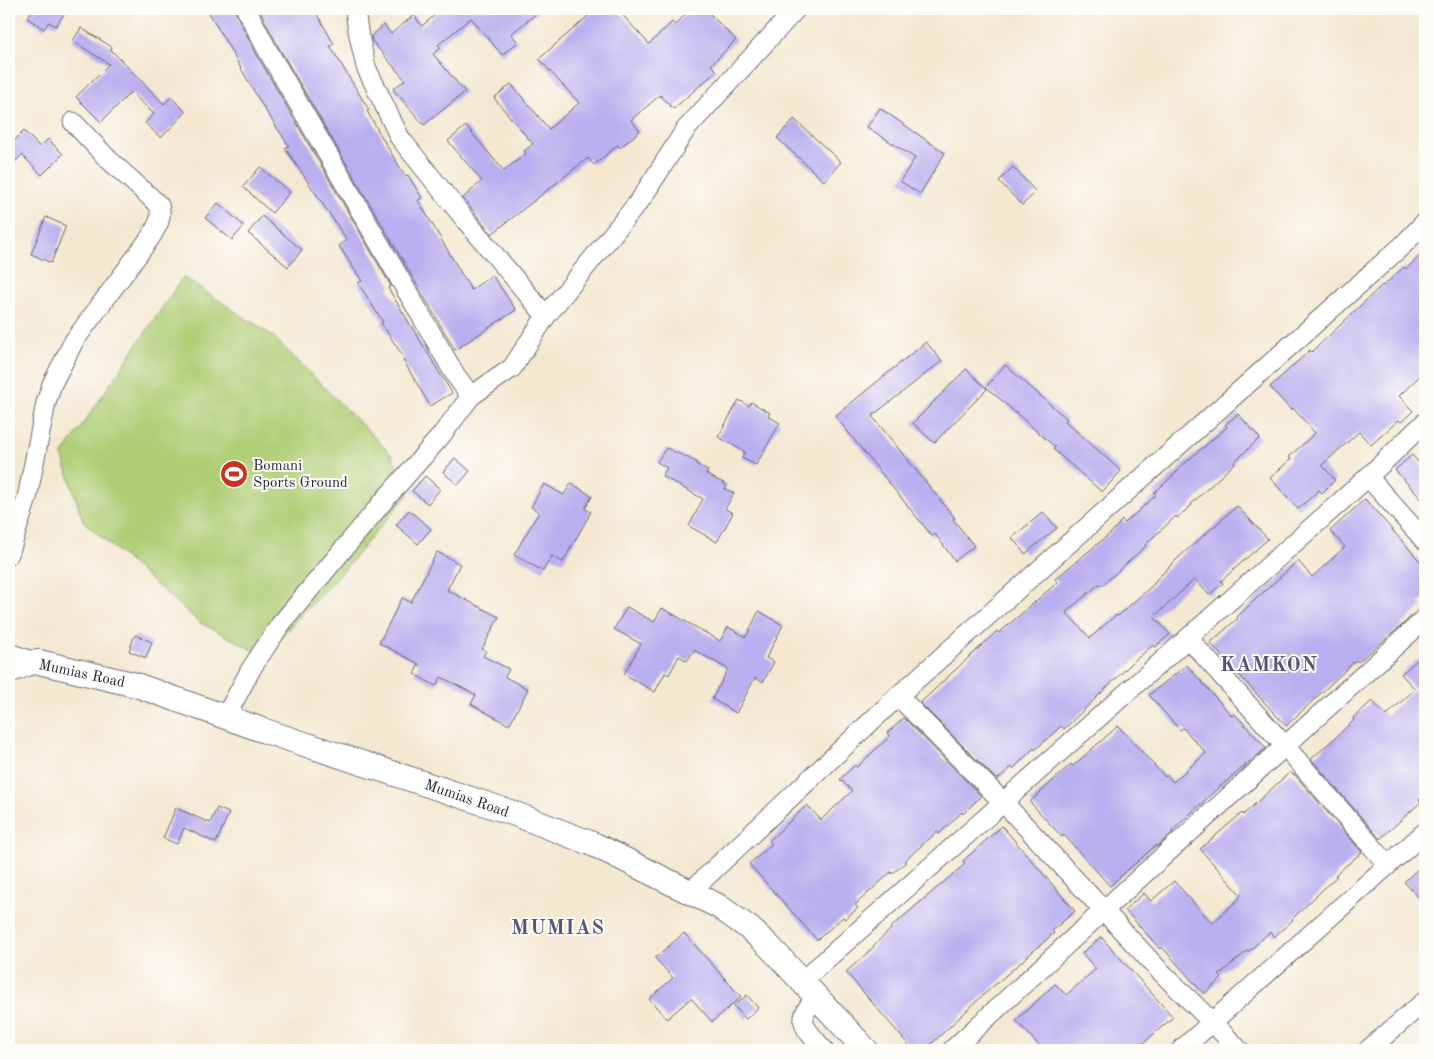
<svg xmlns="http://www.w3.org/2000/svg" width="1434" height="1059" font-family="'Old Standard TT',serif">
  <style>
    .garden { fill: #aecd74; stroke: #687858 }
    .building { fill: #b9aeef }
    .lines { fill: none; stroke-linecap: round; stroke-linejoin: round }
    .minor-casing { stroke: #6c6770; stroke-width: 21 }
    .tertiary-casing { stroke: #6c6770; stroke-width: 26 }
    .minor { stroke: #fff; stroke-width: 19 }
    .tertiary { stroke: #fff; stroke-width: 24 }
    .labels { text-anchor: middle; stroke-width: 4; stroke-linejoin: round; paint-order: stroke }
    .poi-label { font-size: 15px; fill: #22223b; stroke: #fdfcf7; text-anchor: start }
    .street-label { font-size: 15px; fill: #22223b; stroke: #fdfcf7 }
    .district-label { font-size: 20px; font-weight: bold; letter-spacing: 1px; fill: #57537a; stroke: #fdfcf7 }
  </style>
  <rect width="100%" height="100%" fill="#fdfcf7"/>
  <filter id="ink" filterUnits="userSpaceOnUse"><feTurbulence type="fractalNoise" baseFrequency=".02" numOctaves="2"/><feDisplacementMap in="SourceGraphic" scale="10" xChannelSelector="R" yChannelSelector="G"/><feConvolveMatrix kernelMatrix="1 2 1 2 8 2 1 2 1" color-interpolation-filters="sRGB"/></filter>
  <filter id="wash" filterUnits="userSpaceOnUse"><feTurbulence type="fractalNoise" baseFrequency=".0096" numOctaves="4" result="noise"/><feDisplacementMap in="SourceGraphic" scale="20" xChannelSelector="R" yChannelSelector="G"/><feGaussianBlur stdDeviation="1.12" result="paint"/><feColorMatrix in="noise" values="0 0 0 0 0 0 0 0 0 0 0 0 0 0 0 0 0 1.4 0 .05"/><feComposite in="paint" operator="in"/></filter>
  <g filter="url(#wash)">
    <rect width="100%" height="100%" fill="#f4e8d1"/>
    <path class="garden" d="M183,277L273,336L392,455L409,493L343,571L263,655L199,622L83,521L62,455Z"/>
    <g id="blocks">
      <g class="building">
        <path d="M28,9H67L56,26L49,22L44,29L27,18L32,11Z"/>
        <path d="M207,9H235L236,14L258,57L391,286L388,288L452,393L430,406L403,360L405,359L381,323L383,322L358,283L362,281L339,246L347,240L285,148L289,146L262,105Z"/>
        <path d="M259,9H314L334,44L330,46L369,110L367,111L384,141L405,176L408,175L422,198L418,200L471,290L492,275L516,310L455,350L278,46Z"/>
        <path d="M442,9H542L511,34L518,42L502,55L471,18L438,45L441,48L433,54L465,92L424,125L393,89L405,80L372,41L371,36L384,25L391,34L414,15L422,26Z"/>
        <path d="M596,9H617L649,44L672,22L675,25L691,9H705L736,40L711,65L717,71L673,109L660,95L631,120L640,131L620,148L618,145L594,165L588,158L492,234L463,198L482,181L448,141L466,126L504,171L526,153L524,151L533,144L494,98L511,84L549,129L579,103L539,59Z"/>
        <path d="M81,28L112,47L111,50L164,104L171,97L186,112L161,138L145,123L154,114L131,92L101,122L76,97L109,64L73,41Z"/>
        <path d="M880,108L945,153L920,194L900,181L915,158L867,127Z"/>
        <path d="M794,119L841,162L824,181L777,138Z"/>
        <path d="M24,131L40,147L48,139L63,154L42,175L22,155L9,168V146Z"/>
        <path d="M260,167L290,192L272,213L243,187Z"/>
        <path d="M1013,167L1036,192L1022,205L999,181Z"/>
        <path d="M218,203L244,226L232,240L205,218Z"/>
        <path d="M262,216L302,250L288,267L248,233Z"/>
        <path d="M46,217L66,226L51,263L31,254Z"/>
        <path d="M1425,251V371L1399,396L1413,411L1401,422L1399,420L1371,445L1359,432L1322,465L1335,480L1322,493L1319,490L1298,509L1270,478L1291,459L1289,457L1315,433L1293,408L1291,410L1270,387L1310,350L1312,352L1382,285L1383,286L1404,267L1406,269Z"/>
        <path d="M926,342L942,361L872,416L955,518L953,519L974,546L955,561L935,534L932,536L835,416Z"/>
        <path d="M1005,365L1067,419L1065,421L1121,471L1102,492L1053,449L1055,447L986,387Z"/>
        <path d="M966,369L987,389L934,443L913,423Z"/>
        <path d="M739,400L749,406L751,402L770,413L768,416L780,423L756,465L742,458L745,452L718,437Z"/>
        <path d="M1238,414L1260,438L1234,462L1235,463L1191,504L1192,505L1177,518L1176,516L1145,545L1146,546L1116,573L1101,586L1099,584L1066,612L1090,638L1116,615L1118,616L1155,583L1154,582L1177,559L1237,506L1268,539L1221,581L1223,583L1209,595L1195,579L1154,617L1170,634L1155,647L1153,645L1133,662L1064,729L1061,726L1035,750L1034,748L1013,769L1012,767L997,780L920,703L997,631L999,633L1058,582L1055,579L1111,533L1122,520L1125,523L1156,495L1154,493L1180,469L1179,468L1227,427L1225,425Z"/>
        <path d="M666,448L697,462L696,464L708,471L706,474L727,485L725,489L734,493L725,509L733,513L717,542L689,526L703,499L662,476L667,468L657,462Z"/>
        <path d="M1412,455L1425,470V503L1395,470Z"/>
        <path d="M455,458L470,471L458,485L443,472Z"/>
        <path d="M425,476L440,489L428,504L412,491Z"/>
        <path d="M571,483L592,496L585,509L591,512L563,562L552,556L543,571L514,555L539,512L531,507L544,484L564,495Z"/>
        <path d="M1365,499L1425,567V597L1419,603L1422,606L1400,627L1358,662L1356,660L1286,726L1210,643L1238,618L1237,617L1256,599L1298,561L1312,577L1345,547L1330,531Z"/>
        <path d="M409,510L431,529L418,544L396,525Z"/>
        <path d="M1043,512L1057,528L1025,554L1012,538Z"/>
        <path d="M437,552L460,564L447,590L499,617L482,649L486,651L483,656L509,669L505,677L528,689L509,725L471,704L476,695L441,677L436,686L414,674L419,664L379,643L402,598L411,602Z"/>
        <path d="M627,607L654,622L662,608L720,641L728,627L746,637L759,611L783,625L766,658L774,662L763,682L755,678L736,713L712,699L728,669L694,650L687,661L679,656L669,675L665,673L655,692L624,674L641,644L614,629Z"/>
        <path d="M135,635L152,642L146,658L129,651Z"/>
        <path d="M1425,653V795L1419,800L1421,802L1380,839L1311,759L1334,739L1354,720L1353,718L1372,701L1386,716L1415,689L1401,674Z"/>
        <path d="M1187,665L1232,716L1235,714L1266,748L1216,790L1172,831L1173,832L1157,847L1156,845L1110,886L1064,835L1062,837L1030,802L1071,764L1073,766L1118,726L1165,777L1167,775L1173,782L1206,753L1183,728L1180,730L1149,695Z"/>
        <path d="M904,718L981,796L963,814L962,812L939,834L937,832L904,861L906,862L892,874L891,872L855,905L858,908L845,919L843,917L817,940L749,864L772,844L769,841L807,805L821,820L852,791L840,779L855,765L857,767L890,736L887,733Z"/>
        <path d="M1290,772L1293,775L1294,774L1362,852L1335,875L1337,876L1292,919L1293,920L1274,937L1270,932L1249,951L1248,950L1219,975L1222,978L1204,994L1162,947L1160,949L1125,910L1144,893L1151,901L1174,881L1212,923L1240,898L1239,897L1241,895L1200,849L1242,813L1243,815Z"/>
        <path d="M176,808L210,823L217,808L229,813L216,843L184,828L177,844L163,838Z"/>
        <path d="M1002,826L1075,911L1052,931L1054,933L981,997L925,1050H913L846,972L874,947L873,946L891,929L890,928L965,864L963,861Z"/>
        <path d="M1425,862V904L1404,882Z"/>
        <path d="M684,933L741,997L712,1022L691,998L667,1019L649,999L673,978L655,958Z"/>
        <path d="M1101,937L1173,1017L1136,1050H1043L1016,1020L1055,984L1066,995L1096,969L1082,953Z"/>
        <path d="M747,995L758,1008L746,1019L734,1006Z"/>
      </g>
    </g>
  </g>
  <g filter="url(#ink)">
    <use href="#blocks" fill-opacity="0" stroke="#6c6770" stroke-width="1"/>
    <g class="lines">
      <g class="minor-casing">
        <g id="minor">
          <path d="M246,9L268,51L456,376L471,396"/>
          <path d="M355,9L358,31L366,67L400,138L467,222L546,316"/>
          <path d="M1368,477L1425,541"/>
          <path d="M9,554L27,498L46,403L52,384L74,341L150,238C157,227 163,218 159,205L109,160L73,122"/>
          <path d="M1188,638L1285,746L1388,865"/>
          <path d="M9,653L34,662"/>
          <path d="M898,696L1003,802L1156,967L1212,1022L1239,1050"/>
          <path d="M226,716L251,669L280,625L387,497L440,437L471,396L512,368L546,316L641,199L686,129L796,9"/>
          <path d="M690,892L898,696L1403,245L1425,222"/>
          <path d="M802,981L1188,638L1368,477L1425,422"/>
          <path d="M817,996C794,1022 804,1027 824,1050"/>
          <path d="M952,1050L1104,910L1425,619"/>
          <path d="M1181,1050L1425,832"/>
          <path d="M1368,1050L1425,1001"/>
        </g>
      </g>
      <g class="tertiary-casing">
        <path id="tertiary" d="M9,671L29,663L39,662L136,685L265,731L510,812L595,845L718,906L749,928L769,946L866,1050"/>
      </g>
      <use href="#minor" class="minor"/>
      <use href="#tertiary" class="tertiary"/>
    </g>
  </g>
  <defs>
    <g id="stadium-disc" transform="scale(1.4375)"><circle r="9.5" fill="#c8321e" stroke="#fdfcf7"/><path d="M0-5a6.5 5 0 1 0 0 10a6.5 5 0 1 0 0-10ZM-3.5-1.8h7v3.6h-7Z" fill="#fff"/></g>
  </defs>
  <g fill-rule="evenodd">
    <use href="#stadium-disc" x="234" y="474"/>
  </g>
  <g class="labels">
    <g class="poi-label">
      <text x="253" y="470">Bomani<tspan x="253" dy="17">Sports Ground</tspan></text>
    </g>
    <g class="street-label">
      <text transform="translate(82 673) rotate(12)" y="5">Mumias Road</text>
      <text transform="translate(467 798) rotate(19)" y="5">Mumias Road</text>
    </g>
    <g class="district-label">
      <text x="1269" y="671">KAMKON</text>
      <text x="558" y="934">MUMIAS</text>
    </g>
  </g>
  <rect width="1434" height="1059" fill="none" stroke="#fdfcf7" stroke-width="30"/>
</svg>
